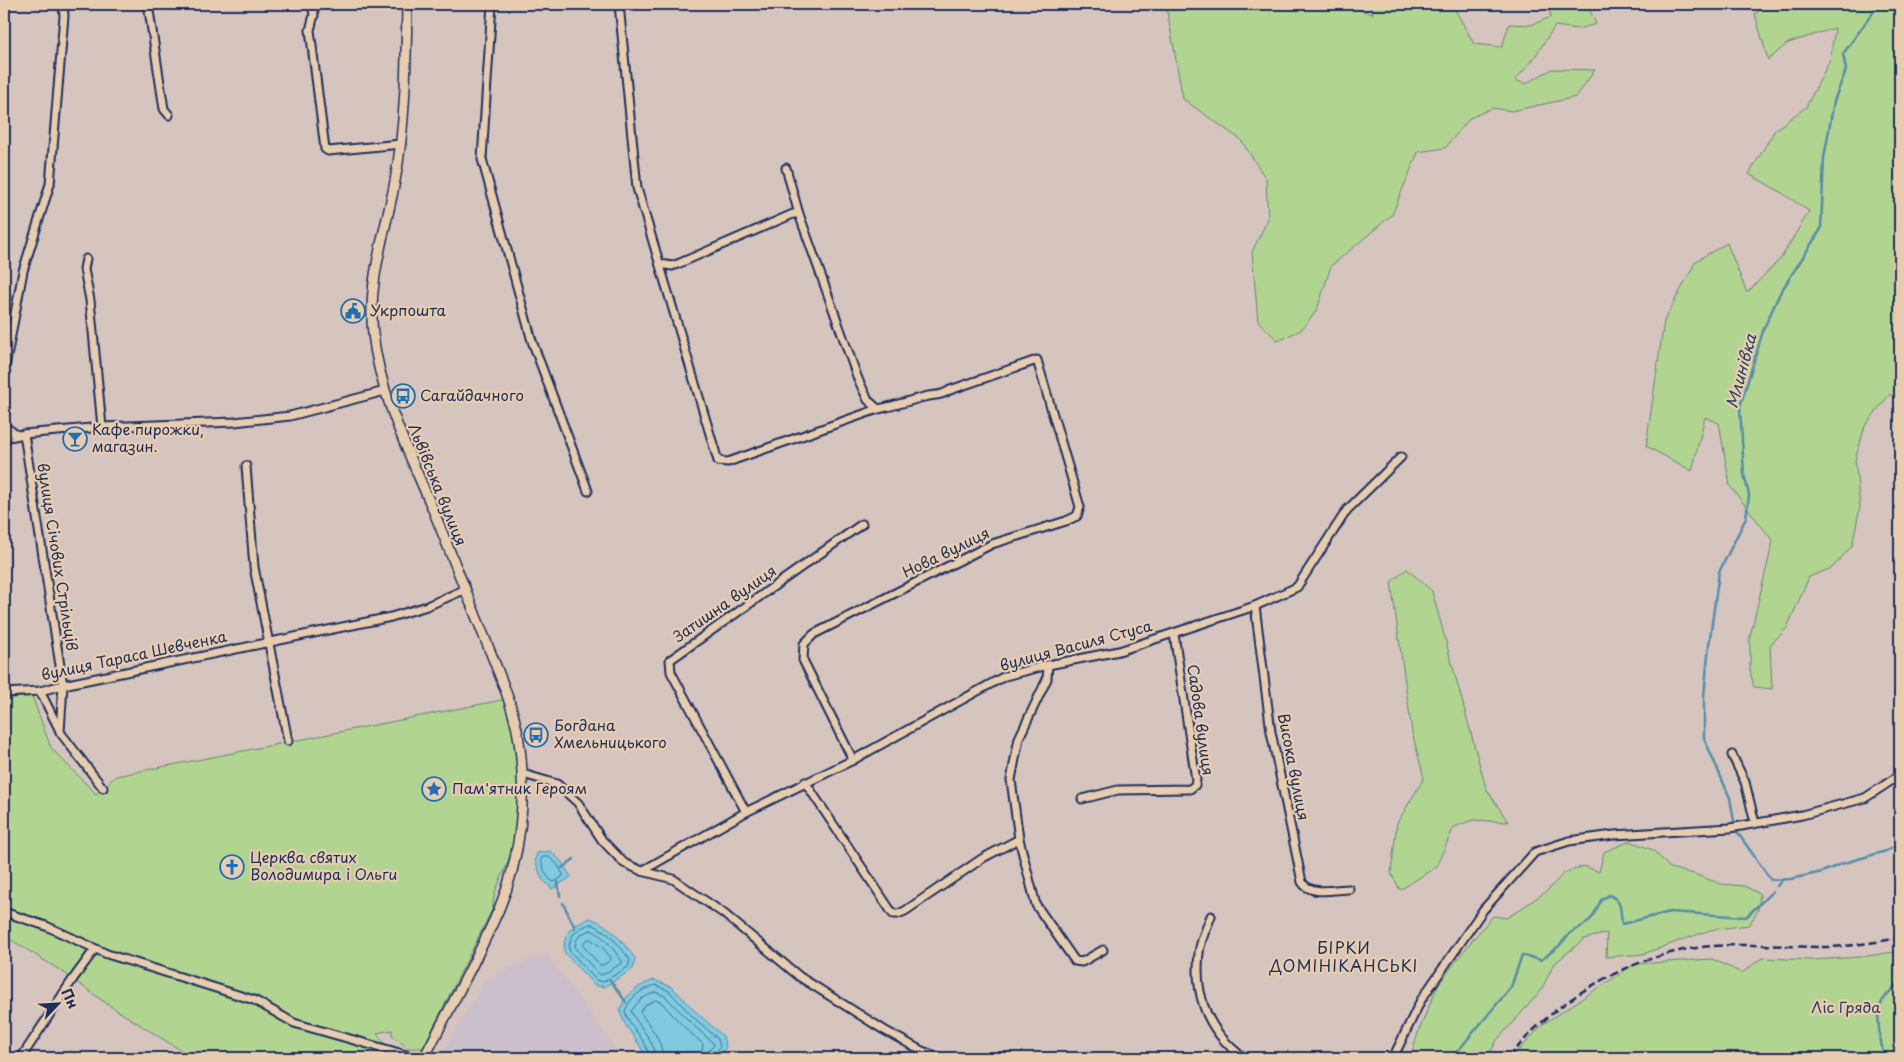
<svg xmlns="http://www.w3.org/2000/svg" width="1904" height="1062" font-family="'Playpen Sans',sans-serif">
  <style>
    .built { fill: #cabfca }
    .green { fill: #b1d590; stroke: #668277 }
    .water { fill: #7fcadf; stroke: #578cab }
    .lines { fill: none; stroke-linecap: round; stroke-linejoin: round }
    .shore { stroke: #436d92; stroke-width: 1 }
    .stream { stroke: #578cab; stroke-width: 2.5 }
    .minor-casing { stroke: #1b2f5e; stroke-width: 11 }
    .secondary-casing { stroke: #1b2f5e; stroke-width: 12 }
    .minor { stroke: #e7ccaf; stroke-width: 7 }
    .secondary { stroke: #e7ccaf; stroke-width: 9 }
    .rail { stroke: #1b2f5e; stroke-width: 2.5; stroke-dasharray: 8 4; stroke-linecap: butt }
    .labels { text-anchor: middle; stroke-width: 4.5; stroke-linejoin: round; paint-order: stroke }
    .poi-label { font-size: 15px; fill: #1b2f5e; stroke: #e7ccaf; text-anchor: start }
    .street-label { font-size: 15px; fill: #1b2f5e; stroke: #e7ccaf }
    .park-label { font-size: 15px; fill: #2a4063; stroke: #e7ccaf }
    .water-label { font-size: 16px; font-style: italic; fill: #253e6b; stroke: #e7ccaf }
    .neighbourhood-label { font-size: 16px; letter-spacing: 1px; fill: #1b2f5e; stroke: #e7ccaf }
  </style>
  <rect width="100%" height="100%" fill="#d6c4bf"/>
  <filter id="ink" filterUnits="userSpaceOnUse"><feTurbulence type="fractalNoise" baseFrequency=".02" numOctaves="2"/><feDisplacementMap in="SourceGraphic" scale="10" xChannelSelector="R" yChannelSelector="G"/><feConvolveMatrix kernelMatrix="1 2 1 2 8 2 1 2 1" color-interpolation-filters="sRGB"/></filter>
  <g filter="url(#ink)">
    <path class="built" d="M546,953L622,1058H440L485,980Z"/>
    <g class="green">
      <path d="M1166,4H1340L1373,14L1370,4H1452L1474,44L1502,47L1509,24L1531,25L1551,17L1547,4H1587L1596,24L1578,29L1555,26L1532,61L1515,80L1525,84L1552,69L1595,70L1576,97L1512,111L1492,108L1470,118L1445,148L1418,152L1392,215L1331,266L1317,310L1301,330L1278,341L1258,321L1252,252L1268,219L1266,179L1241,140L1183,99Z"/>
      <path d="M1770,4H1900V396L1889,395L1865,426L1855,460L1860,507L1852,546L1832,568L1809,577L1787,628L1770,645L1772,689L1754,687L1750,670V636L1773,541L1730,486L1719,423L1705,417L1692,471L1646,446L1664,321L1696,261L1727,243L1747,293L1781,258L1809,211L1779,191L1749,174L1775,130L1806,107L1830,60L1835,28L1788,43L1768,60L1755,14Z"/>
      <path d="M1407,569L1432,591L1486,788L1508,822L1473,820L1454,827L1436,867L1400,890L1391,873L1397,823L1424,778L1412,732L1391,582Z"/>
      <path d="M32,696L51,748L96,794L116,776L507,699L518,738L519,836L495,892L492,910L423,1048H408L392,1035V1030L377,1033L394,1058H218L182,1051L107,1004L66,974L13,941L4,938V699Z"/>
      <path d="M1630,841L1653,850L1670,868L1694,874L1721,884L1744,886L1760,894L1758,910L1749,925L1710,930L1643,954L1606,957L1607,933L1584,939L1554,964L1540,992L1497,1040L1487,1058H1410L1419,1030L1438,985L1470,943L1493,916L1507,918L1547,891L1564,873L1584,866L1599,872L1604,852Z"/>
      <path d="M1900,951V1058H1512L1543,1024L1635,964L1712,959L1742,973L1762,958L1812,960L1861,957Z"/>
    </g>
    <g class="water">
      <path d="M550,851L561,861L571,877L552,889L542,879L535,860L537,853Z"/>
      <path d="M590,918C611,925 622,942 635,958L633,969L604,987L594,985L564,952C564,930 571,927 590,918Z"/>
      <path d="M654,980L672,987L696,1012L723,1036L726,1047L718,1058H645C641,1040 623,1029 620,1010C625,994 638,986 654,980Z"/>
    </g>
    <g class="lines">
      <g class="shore">
        <path d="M543,857H549L557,864L563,874L562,877L554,882C546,879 544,869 541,861Z"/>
        <path d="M591,924C608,930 620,946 630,960L628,967L603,982L596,980L569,950C569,935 577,928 591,924Z"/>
        <path d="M591,930C604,935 614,950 622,961V963L602,975L599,974L575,948C575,937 582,933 591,930Z"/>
        <path d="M590,939L603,948L611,958L610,961L603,965H600L583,946L585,941Z"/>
        <path d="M649,1058C648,1039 629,1028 625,1011C630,997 641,990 655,985L669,991L692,1016L718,1039L720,1046L714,1058"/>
        <path d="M656,1058C654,1039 639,1028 631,1011L641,999L655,992L665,996L688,1020L713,1043L714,1045L709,1051L708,1058"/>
        <path d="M663,1058C662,1039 650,1027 640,1012L646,1005L655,1000L661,1002L683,1026L703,1044L701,1058"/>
      </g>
      <g class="stream">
        <path d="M1734,821L1730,798L1704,738V696L1709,645L1719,572L1746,518L1749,495L1744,474L1740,407L1764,328L1780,293L1821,229L1824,158L1834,101L1846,70L1843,54L1879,4"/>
        <path d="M1735,829L1771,880L1791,879L1822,872L1841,864L1886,851L1900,844"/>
        <path d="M562,868L574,859"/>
        <path d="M558,882L560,896"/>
        <path d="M1777,886L1782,880"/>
        <path d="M563,903L575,928"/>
        <path d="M610,980L626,1002"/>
        <path d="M1452,1058L1511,987L1522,955L1541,960L1559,946L1570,933L1584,925L1592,918L1601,900L1609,895C1623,901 1620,910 1622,924L1670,912L1746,917L1773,891"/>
        <path d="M1885,1058C1881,1046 1876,1020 1880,1007C1882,998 1893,988 1900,983"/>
      </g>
      <g class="minor-casing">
        <g id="minor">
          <path d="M148,4L164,109L169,115"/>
          <path d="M312,4L314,15L310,30L325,149L328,151L401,144"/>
          <path d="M492,4L482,159L532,341L588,491"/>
          <path d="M619,4L637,188L718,461L728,462L878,409C894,406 908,401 924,397C935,394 940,397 950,390L1037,360L1080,507L1077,516L1066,521L992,544L814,634L804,644L803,660L853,760"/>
          <path d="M786,168L799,214L858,379L868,400L878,409"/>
          <path d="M86,259L84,269L90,300L102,427"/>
          <path d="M660,264L672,266L680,263L793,214H799"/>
          <path d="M4,373L23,271L50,184L64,16L63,4"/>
          <path d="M4,426L17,435"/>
          <path d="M24,434L63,685L60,732L103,788"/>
          <path d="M4,438L24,434L102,427L234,422L290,416L385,391"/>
          <path d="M246,466L254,567L288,741"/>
          <path d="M1255,606L1271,732L1302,882C1310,896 1335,889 1349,889"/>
          <path d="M1048,665L1047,679L1019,738L1011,780L1019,839L1036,905L1075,961L1082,962L1103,950"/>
          <path d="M40,691L60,731"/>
          <path d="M4,693L40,691L63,685L391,617L427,606L466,589"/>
          <path d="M1732,755L1745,782L1755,823"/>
          <path d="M523,774L557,784L578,803L602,840L624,863L642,871L673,879L723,913L800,977L884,1030L922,1051L941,1058"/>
          <path d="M805,782L893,914H898L905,911L983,858L1019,839"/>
          <path d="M1082,799L1118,790L1190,789L1195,785L1196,780L1174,634"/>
          <path d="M746,812L671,672L670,660L862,524"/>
          <path d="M642,871L746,812L853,760L1005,676L1048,665L1119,651L1255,606L1297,587L1347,510L1401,457"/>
          <path d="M4,912L46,926L107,954L254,1000L294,1023L417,1058"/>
          <path d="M1211,916C1207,927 1200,941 1199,953C1194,997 1208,1032 1244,1058"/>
          <path d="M21,1058L73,979L95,949"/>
          <path d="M1393,1058L1421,1000L1483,910L1535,852L1569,841L1614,835L1730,828L1802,815L1865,798L1900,775"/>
        </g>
      </g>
      <g class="secondary-casing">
        <path id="secondary" d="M407,4C406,63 406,122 395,181C386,231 367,281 373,334C380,396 410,455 434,512C452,556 470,601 488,646C500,676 514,708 519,741C527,796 521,858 499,909C477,960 449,1009 424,1058"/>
      </g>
      <use href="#minor" class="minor"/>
      <use href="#secondary" class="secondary"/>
      <path class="rail" d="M1509,1058C1555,997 1638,951 1714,946C1752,943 1790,947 1828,947C1853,946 1876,942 1900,938"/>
    </g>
  </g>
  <defs>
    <g id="civic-ring" transform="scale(1.25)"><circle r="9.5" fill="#e7ccaf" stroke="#1f6fb2" stroke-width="1.5"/><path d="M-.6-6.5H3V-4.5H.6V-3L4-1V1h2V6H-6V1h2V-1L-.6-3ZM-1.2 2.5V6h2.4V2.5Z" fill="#1f6fb2"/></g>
    <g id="bus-ring" transform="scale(1.25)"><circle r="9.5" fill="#e7ccaf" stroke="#1f6fb2" stroke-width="1.5"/><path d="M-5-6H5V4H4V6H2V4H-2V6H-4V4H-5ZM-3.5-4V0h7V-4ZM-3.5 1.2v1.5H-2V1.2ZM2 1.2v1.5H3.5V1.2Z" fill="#1f6fb2"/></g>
    <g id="bar-ring" transform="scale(1.25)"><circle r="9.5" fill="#e7ccaf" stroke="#1f6fb2" stroke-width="1.5"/><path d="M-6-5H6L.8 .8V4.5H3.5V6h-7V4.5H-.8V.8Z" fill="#1f6fb2"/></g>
    <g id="sight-ring" transform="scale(1.25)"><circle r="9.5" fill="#e7ccaf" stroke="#1f6fb2" stroke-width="1.5"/><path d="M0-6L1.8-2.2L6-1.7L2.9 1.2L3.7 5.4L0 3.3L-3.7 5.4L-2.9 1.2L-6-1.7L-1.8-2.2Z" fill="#1f6fb2"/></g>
    <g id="church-ring" transform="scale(1.25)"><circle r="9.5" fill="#e7ccaf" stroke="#1f6fb2" stroke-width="1.5"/><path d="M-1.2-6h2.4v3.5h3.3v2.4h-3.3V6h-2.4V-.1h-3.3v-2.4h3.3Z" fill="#1f6fb2"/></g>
  </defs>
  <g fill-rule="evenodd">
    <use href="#civic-ring" x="353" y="311"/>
    <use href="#bus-ring" x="403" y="396"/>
    <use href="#bar-ring" x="75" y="439"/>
    <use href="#bus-ring" x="536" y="735"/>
    <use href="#sight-ring" x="434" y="789"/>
    <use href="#church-ring" x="232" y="867"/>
  </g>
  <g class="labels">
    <g class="poi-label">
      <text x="370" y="316">Укрпошта</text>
      <text x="420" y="401">Сагайдачного</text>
      <text x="92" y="435">Кафе пирожки,<tspan x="92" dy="17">магазин.</tspan></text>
      <text x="554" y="731">Богдана<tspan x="554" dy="17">Хмельницького</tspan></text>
      <text x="452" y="794">Пам'ятник Героям</text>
      <text x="250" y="863">Церква святих<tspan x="250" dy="17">Володимира і Ольги</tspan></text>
    </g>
    <g class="street-label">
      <text transform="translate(437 485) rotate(68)" y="5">Львівська вулиця</text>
      <text transform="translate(946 553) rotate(-26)" y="5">Нова вулиця</text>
      <text transform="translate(57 557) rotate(81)" y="5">вулиця Січових Стрільців</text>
      <text transform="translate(725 604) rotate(-35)" y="5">Затишна вулиця</text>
      <text transform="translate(1076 646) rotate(-15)" y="5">вулиця Василя Стуса</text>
      <text transform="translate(134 656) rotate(-12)" y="5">вулиця Тараса Шевченка</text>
      <text transform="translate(1200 720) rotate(82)" y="5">Садова вулиця</text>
      <text transform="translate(1293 767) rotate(79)" y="5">Висока вулиця</text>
    </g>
    <g class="park-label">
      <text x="1846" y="1013">Ліс Гряда</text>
    </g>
    <g class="water-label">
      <text transform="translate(1741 371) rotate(-75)" y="6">Млинівка</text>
    </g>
    <g class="neighbourhood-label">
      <text x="1344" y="954">БІРКИ<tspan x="1344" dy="18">ДОМІНІКАНСЬКІ</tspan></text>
    </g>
  </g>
  <rect width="1904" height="1062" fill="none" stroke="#e7ccaf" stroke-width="20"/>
  <rect x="10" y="10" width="1884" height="1042" fill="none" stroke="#1b2f5e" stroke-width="2" filter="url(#ink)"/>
  <g transform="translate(58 1004) rotate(65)" stroke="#e7ccaf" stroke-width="4" paint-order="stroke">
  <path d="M0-4L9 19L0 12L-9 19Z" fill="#1b2f5e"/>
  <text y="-8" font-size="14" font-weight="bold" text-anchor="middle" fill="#1b2f5e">Пн</text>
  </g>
</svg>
